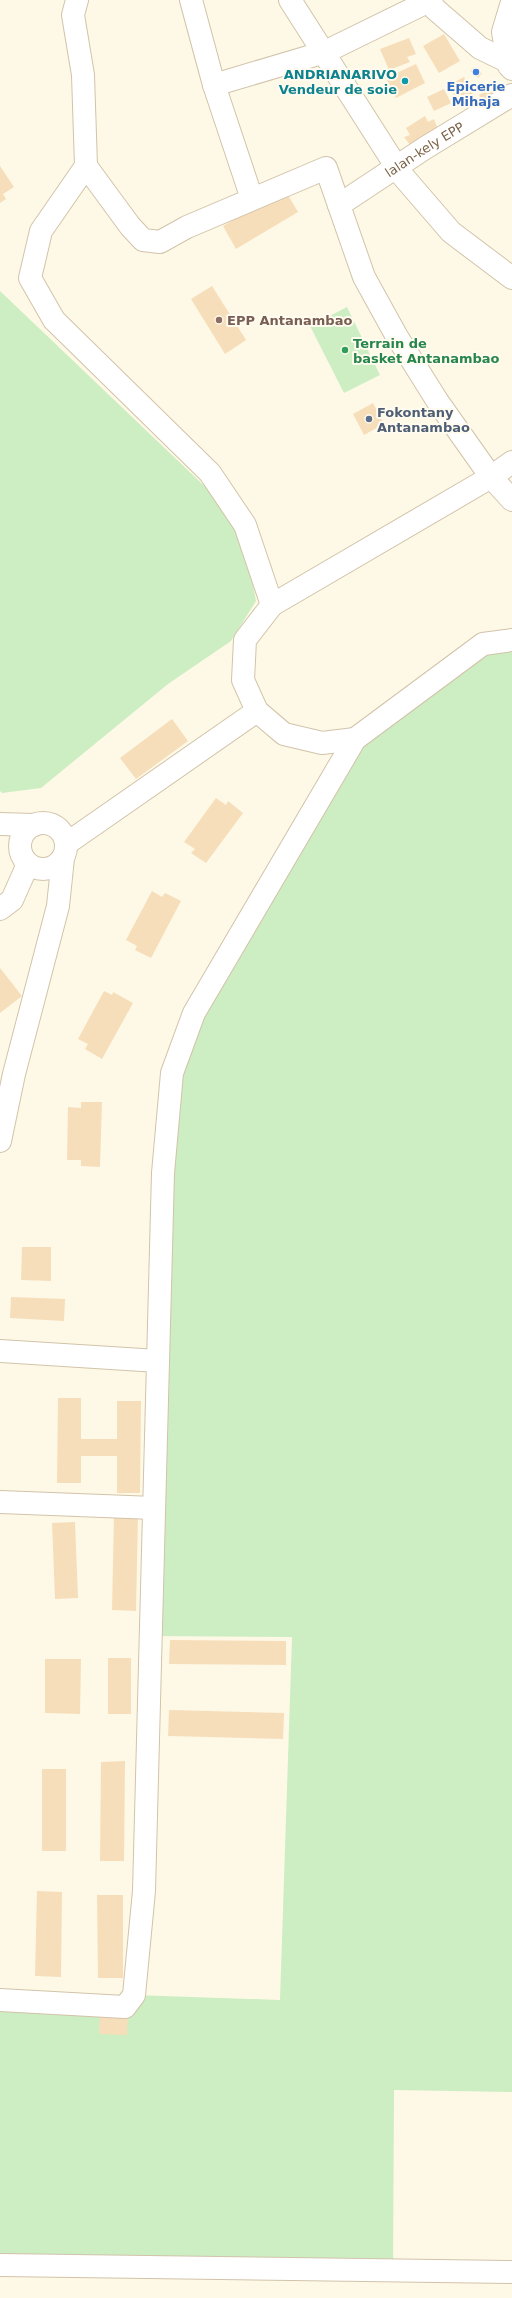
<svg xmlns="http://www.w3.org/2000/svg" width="512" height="2298" font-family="'DejaVu Sans',sans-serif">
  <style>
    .green { fill: #cceec2 }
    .building { fill: #f7deba }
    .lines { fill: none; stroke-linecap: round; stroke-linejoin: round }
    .minor-casing { stroke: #d2c3aa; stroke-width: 24 }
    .minor { stroke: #fff; stroke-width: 22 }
    .shop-dot { fill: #3f7fe0; stroke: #fffbee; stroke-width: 1.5 }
    .culture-dot { fill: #0f9aa8; stroke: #fffbee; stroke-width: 1.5 }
    .education-dot { fill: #8d6e63; stroke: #fffbee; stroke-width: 1.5 }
    .leisure-dot { fill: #2e9e5b; stroke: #fffbee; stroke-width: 1.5 }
    .service-dot { fill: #5c6f8a; stroke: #fffbee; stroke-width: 1.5 }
    .labels { text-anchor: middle; stroke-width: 4; stroke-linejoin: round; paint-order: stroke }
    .culture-label { font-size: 13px; font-weight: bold; fill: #0d838f; stroke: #fffbee; text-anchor: end }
    .shop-label { font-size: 13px; font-weight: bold; fill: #366cbe; stroke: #fffbee }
    .street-label { font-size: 13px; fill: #7b6347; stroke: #fffbee }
    .education-label { font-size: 13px; font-weight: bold; fill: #785e54; stroke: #fffbee; text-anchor: start }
    .leisure-label { font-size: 13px; font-weight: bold; fill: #27864d; stroke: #fffbee; text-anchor: start }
    .service-label { font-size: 13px; font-weight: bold; fill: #4e5e75; stroke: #fffbee; text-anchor: start }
  </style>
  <rect width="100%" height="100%" fill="#fef9e6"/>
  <g class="green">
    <path d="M0,291L219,500L247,553L256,601L231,641L168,684L41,788L2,793L0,791Z"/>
    <path d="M347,307L380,375L344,393L310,326Z"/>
    <path d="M512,640V2092L394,2090L393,2271L0,2265V2000L125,2007L134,1995L280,2000L292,1637L150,1636L172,1073L355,739L483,644Z"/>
  </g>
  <g class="building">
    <path d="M444,34L460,61L439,73L423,46Z"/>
    <path d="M409,38L416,54L407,57L410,62L389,70L380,49Z"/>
    <path d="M416,64L425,83L396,98L386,78Z"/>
    <path d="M474,67L482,73L478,78L470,71Z"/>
    <path d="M464,77L476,100L461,108L449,85Z"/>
    <path d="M500,83L507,94L485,107L479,95Z"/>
    <path d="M444,89L451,103L434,111L427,97Z"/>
    <path d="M425,116L428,122L434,119L439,132L411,146L404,137L410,135L406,128Z"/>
    <path d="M0,166L14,187L3,194L6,199L0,203Z"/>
    <path d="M285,190L298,212L236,249L223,226Z"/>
    <path d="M212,286L246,340L225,354L191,299Z"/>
    <path d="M373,403L384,424L364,435L353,414Z"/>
    <path d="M172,719L188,741L136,779L120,758Z"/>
    <path d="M216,798L226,805L228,801L243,813L206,863L191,853L195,849L184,842Z"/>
    <path d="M152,891L162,897L165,893L181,901L151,958L135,950L137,946L126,940Z"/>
    <path d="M0,968L22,996L0,1013Z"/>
    <path d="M104,991L112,995L113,992L133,1003L102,1059L85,1049L88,1044L78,1039Z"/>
    <path d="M81,1102H102L100,1167L81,1166V1160H67L68,1107L81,1108Z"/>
    <path d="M22,1247H51V1281L21,1280Z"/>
    <path d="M11,1297L65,1299L64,1321L10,1318Z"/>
    <path d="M58,1398H81V1439H117V1401H141L140,1493H117V1456H81V1483H57Z"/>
    <path d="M114,1514H138L136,1611L112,1610Z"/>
    <path d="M75,1522L78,1598L55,1599L52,1523Z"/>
    <path d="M170,1640L286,1641V1665L169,1664Z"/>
    <rect x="108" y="1658" width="23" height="56"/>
    <path d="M45,1659H81L80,1714L45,1713Z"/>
    <path d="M169,1710L284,1713L283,1739L168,1736Z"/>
    <path d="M125,1761L124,1861H100L101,1762Z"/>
    <rect x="42" y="1769" width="24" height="82"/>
    <path d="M37,1891L62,1892L61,1977L35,1976Z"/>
    <path d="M97,1895H123V1978H98Z"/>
    <path d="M100,2014L128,2015L127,2035L99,2034Z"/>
  </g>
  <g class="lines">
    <g class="minor-casing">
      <g id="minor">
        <path d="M77,0L73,15L83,75L86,166L41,231L30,278L54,320L210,473L245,525L272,605L245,640L243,680L257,711L284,734L322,743L355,739"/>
        <path d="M191,0L214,85L252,199"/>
        <path d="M290,0L401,174L451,232L512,278"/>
        <path d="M429,0L435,9L480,48L509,62"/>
        <path d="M512,2L503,32L509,66L512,69"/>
        <path d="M214,85L325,52L429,1"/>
        <path d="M86,166L130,226L143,240L160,242L187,227L326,168L364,277L396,335L438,402L491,477L512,500"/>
        <path id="s1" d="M339,205L425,148L512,95"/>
        <path d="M272,605L491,477L512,462"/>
        <circle cx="43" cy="846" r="23"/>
        <path d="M0,824L34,825"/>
        <path d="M66,844L257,711"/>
        <path d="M0,909L12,900L28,864"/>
        <path d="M0,1141L14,1074L58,906L63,858"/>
        <path d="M0,1351L158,1361"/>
        <path d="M0,1502L154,1508"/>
        <path d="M0,2000L125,2007L134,1995L144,1891L163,1173L172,1073L194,1013L355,739L483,644L512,640"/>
        <path d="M0,2265L512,2272"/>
      </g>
    </g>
    <use href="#minor" class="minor"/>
  </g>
  <circle class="shop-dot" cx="476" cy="72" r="4"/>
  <circle class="culture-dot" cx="405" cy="81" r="4"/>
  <circle class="education-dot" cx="219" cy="320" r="4"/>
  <circle class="leisure-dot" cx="345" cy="350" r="4"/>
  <circle class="service-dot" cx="369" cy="419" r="4"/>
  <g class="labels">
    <g class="culture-label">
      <text x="397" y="79">ANDRIANARIVO<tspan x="397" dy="15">Vendeur de soie</tspan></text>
    </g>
    <g class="shop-label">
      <text x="476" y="91">Epicerie<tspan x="476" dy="15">Mihaja</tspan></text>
    </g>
    <g class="street-label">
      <text dy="5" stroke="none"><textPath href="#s1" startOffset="102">lalan-kely EPP</textPath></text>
    </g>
    <g class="education-label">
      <text x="227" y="325">EPP Antanambao</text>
    </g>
    <g class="leisure-label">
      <text x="353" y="348">Terrain de<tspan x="353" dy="15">basket Antanambao</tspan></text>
    </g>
    <g class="service-label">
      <text x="377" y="417">Fokontany<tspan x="377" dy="15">Antanambao</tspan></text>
    </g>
  </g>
</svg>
